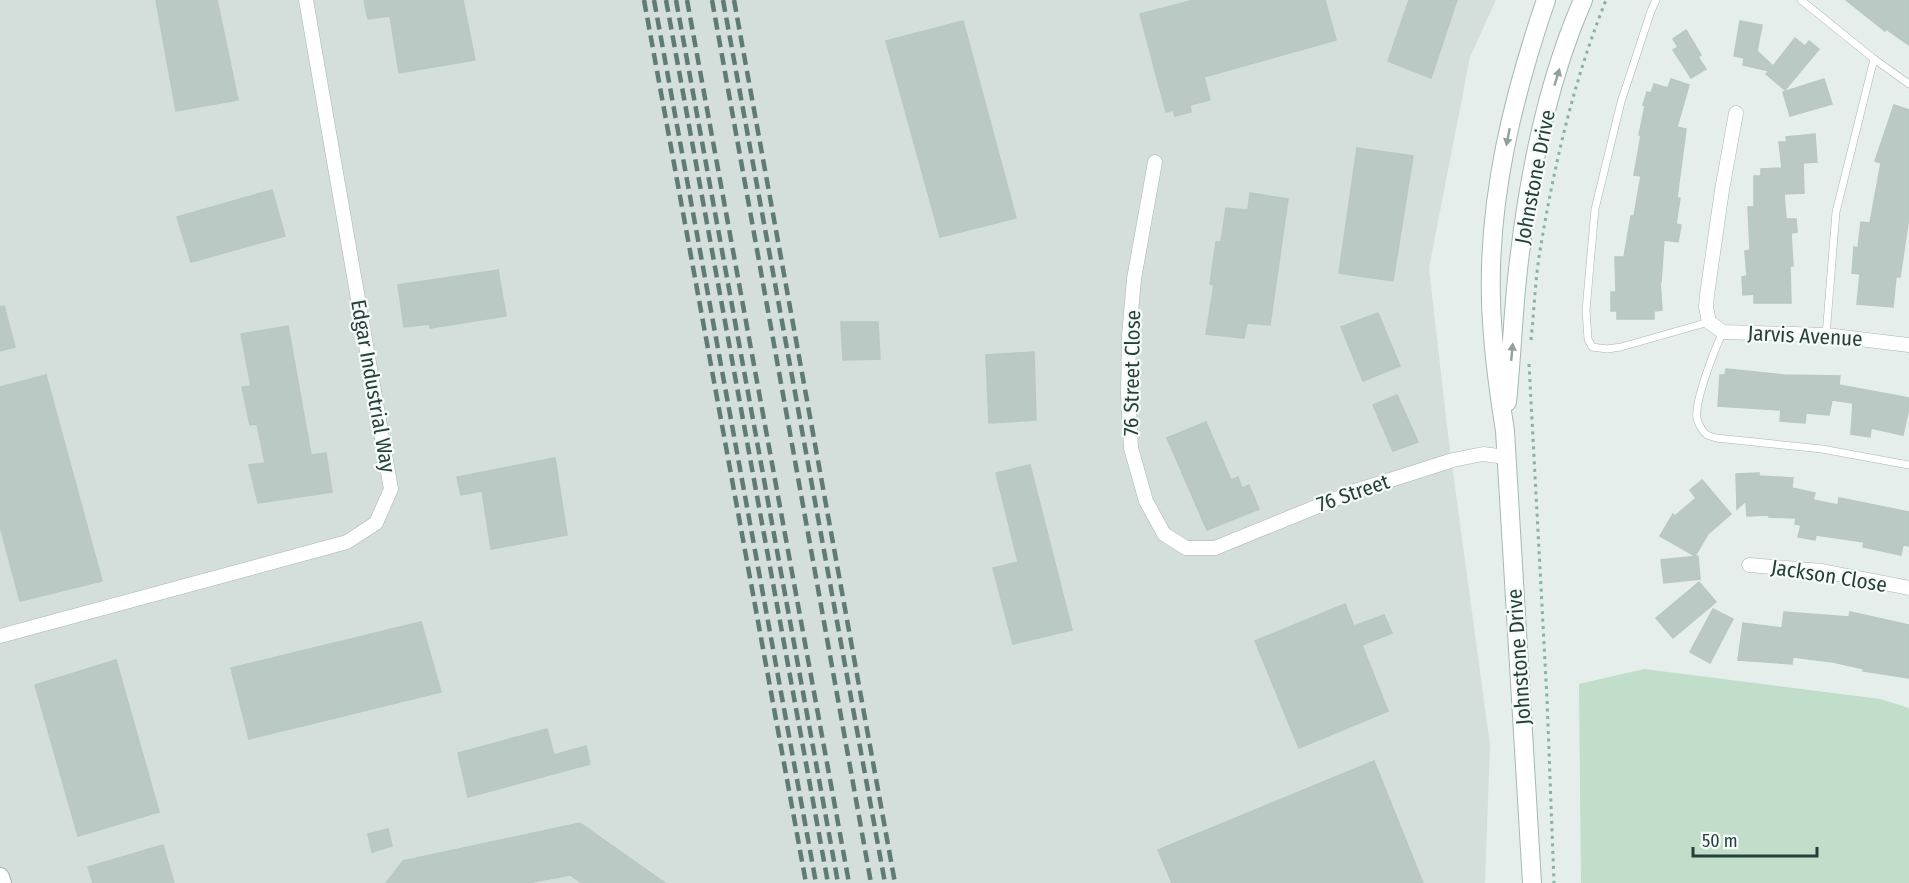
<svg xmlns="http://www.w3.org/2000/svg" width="1909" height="883" font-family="'Fira Sans Condensed',sans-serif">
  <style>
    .built { fill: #d4deda }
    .green { fill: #c0dec9 }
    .building { fill: #bbc9c4; stroke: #b8c8c2; stroke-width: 1.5 }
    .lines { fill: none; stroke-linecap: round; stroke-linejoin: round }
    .lane-casing { stroke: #a8b6b2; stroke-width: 8 }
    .street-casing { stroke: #a8b6b2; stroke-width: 15 }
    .secondary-casing { stroke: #a4b9b3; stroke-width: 20 }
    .path { stroke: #87b0a6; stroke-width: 3; stroke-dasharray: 3 4.5; stroke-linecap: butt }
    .lane { stroke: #fff; stroke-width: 7 }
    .street { stroke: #fff; stroke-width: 14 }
    .secondary { stroke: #fff; stroke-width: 18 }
    .rail { stroke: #607b75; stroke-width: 4.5; stroke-dasharray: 12 6; stroke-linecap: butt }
    .oneway { fill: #92a09c }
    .labels { text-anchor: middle; stroke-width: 4.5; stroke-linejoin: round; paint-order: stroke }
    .street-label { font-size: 21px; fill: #25403a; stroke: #f6faf8 }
  </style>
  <rect width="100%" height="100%" fill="#e6eeeb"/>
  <path class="built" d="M0,0H1496L1470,57L1429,268L1448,435L1490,745L1485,883H0Z"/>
  <path class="green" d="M1644,669L1880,699L1909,708V883H1581L1579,684Z"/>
  <g class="building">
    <path d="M156,0H217L238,100L176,111Z"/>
    <path d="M364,0H463L475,60L399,73L390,16L368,19Z"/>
    <path d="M1194,0H1325L1336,40L1204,77L1210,100L1190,105L1191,112L1175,116L1173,110L1166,112L1140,14Z"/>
    <path d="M1409,0H1457L1431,78L1388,61Z"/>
    <path d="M1846,0H1909V45L1886,29L1885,31Z"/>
    <path d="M963,21L1016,218L940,237L886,41Z"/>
    <path d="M1740,21L1762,25L1757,51L1773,66L1795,38L1805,46L1809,41L1819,49L1785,90L1766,74L1769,71L1743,65L1744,58L1734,56Z"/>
    <path d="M1686,30L1701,55L1698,57L1706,69L1691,78L1673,50L1678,47L1673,39Z"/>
    <path d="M1671,79L1689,85L1677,127L1686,129L1677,198H1680L1676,224L1681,225L1678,242L1664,240L1661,282H1660L1662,310L1654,311V319H1617V311H1611V292H1616L1615,257H1624L1631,216H1634L1641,176L1634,175L1641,135H1639L1645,106L1643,105L1647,92L1651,93L1654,84L1668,88Z"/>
    <path d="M1824,79L1832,104L1790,116L1783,92Z"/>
    <path d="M1894,105L1909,110V217L1900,277H1896L1893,307L1857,304L1860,274L1852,273L1854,247L1858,248L1861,222L1870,223L1881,163L1875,161Z"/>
    <path d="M1815,134L1817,162L1803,163L1804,193L1784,194L1786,219H1796L1797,232L1791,233L1793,266H1790L1791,303H1754V294L1743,295L1742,277L1747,276L1745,251L1750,250L1748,207H1754V176H1761V169L1782,168L1779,142H1787L1786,137Z"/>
    <path d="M1357,148L1413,156L1393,281L1339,273Z"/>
    <path d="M272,190L285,236L191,262L177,217Z"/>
    <path d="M1250,193L1288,199L1270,325L1247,323L1244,338L1206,334L1214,285L1210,284L1216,242H1221L1226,208L1248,210Z"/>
    <path d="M498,270L506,316L430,328V324L404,327L398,285Z"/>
    <path d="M4,306L15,347L0,351V307Z"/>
    <path d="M1378,313L1400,366L1363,381L1341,327Z"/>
    <path d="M841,322H878L880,359L843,360Z"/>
    <path d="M288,326L311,455L326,453L332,492L258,503L249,465L265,463L257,424L250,425L242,387L251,386L241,334Z"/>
    <path d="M1034,352L1036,420L989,423L986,355Z"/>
    <path d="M1726,369L1784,375L1840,376L1839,385L1909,398V408L1903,435L1871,428L1870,437L1851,434L1853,403L1832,400L1829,415L1806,413L1805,423L1780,421L1781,410L1718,406L1720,375H1725Z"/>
    <path d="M46,375L102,581L20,601L0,526V387Z"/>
    <path d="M1397,395L1418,442L1393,451L1373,405Z"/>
    <path d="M1206,422L1231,480L1238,477L1242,488L1249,485L1259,509L1207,530L1167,438Z"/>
    <path d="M555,458L567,535L491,549L482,491L461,495L457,477Z"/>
    <path d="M1030,465L1072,630L1013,644L993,568L1018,562L996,473Z"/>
    <path d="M1759,473V476L1793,478L1792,488L1815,493L1813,500L1838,505L1839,498L1909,512V546L1903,545L1901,555L1863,547L1864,542L1816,535L1815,540L1798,537L1801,525L1795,524L1796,518L1769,517V515L1747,516L1746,501L1737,509L1736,474Z"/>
    <path d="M1702,480L1731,514L1708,534L1695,556L1660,536L1673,514L1675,516L1696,498L1690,490Z"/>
    <path d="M1698,556L1700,579L1664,583L1661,560Z"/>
    <path d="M1699,582L1716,602L1673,638L1656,618Z"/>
    <path d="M1345,604L1354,626L1384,615L1392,633L1362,645L1388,711L1299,748L1255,641Z"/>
    <path d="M1713,609L1733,619L1710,663L1690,652Z"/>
    <path d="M1784,612L1849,617L1850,612L1909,625V678L1863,671L1864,669L1833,662L1793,657L1792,664L1738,660L1743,623L1782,628Z"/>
    <path d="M421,622L441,692L249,739L231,668Z"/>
    <path d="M116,660L159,812L78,836L35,685Z"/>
    <path d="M547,729L554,755L586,746L590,764L468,797L458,753Z"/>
    <path d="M1374,761L1423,883H1172L1158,850Z"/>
    <path d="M580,823L665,883H582L570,875L528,883H386L403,861Z"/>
    <path d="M388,829L392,846L372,852L368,834Z"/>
    <path d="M163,845L174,883H93L88,867Z"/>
  </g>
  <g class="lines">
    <g class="lane-casing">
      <g id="lane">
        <path d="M1656,0L1651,11L1621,102L1595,209L1586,310L1588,339L1592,347L1607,349L1621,347L1709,322"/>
        <path d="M1801,0L1874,59L1909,84"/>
        <path d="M1723,332C1715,348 1694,402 1697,419C1699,425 1702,431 1707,435L1716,438L1822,449L1909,465"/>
        <path d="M1826,335L1836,212L1874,59"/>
      </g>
    </g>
    <g class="street-casing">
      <g id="street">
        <path d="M1736,113L1722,190L1707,295L1706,307L1709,322L1723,332L1826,335L1909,345"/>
        <path d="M1155,162L1134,279L1129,336L1128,394L1131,448L1146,501L1164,534L1186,548H1215L1355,491L1406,475L1453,460L1483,454L1506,457"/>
        <path d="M1749,565L1822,571L1909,588"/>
        <path d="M0,636L347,542L376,523L391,489L306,0"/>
      </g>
    </g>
    <g class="secondary-casing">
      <g id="secondary">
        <path d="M1507,402C1512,355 1513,308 1519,261C1529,174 1548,80 1583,0"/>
        <path d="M0,877L2,883"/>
        <path d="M1532,883L1505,431C1498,387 1492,344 1491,300C1488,198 1513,96 1546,0"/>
      </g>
    </g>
    <g class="path">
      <path d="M1531,340C1534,312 1535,284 1539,257C1553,170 1573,82 1606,0"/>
      <path d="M1529,364L1547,699L1554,883"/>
    </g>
    <use href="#lane" class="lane"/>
    <use href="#street" class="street"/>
    <use href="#secondary" class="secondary"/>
    <g class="rail">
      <path d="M644,0L806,883"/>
      <path d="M654,0L816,883"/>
      <path d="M666,0L828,883"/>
      <path d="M676,0L838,883"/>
      <path d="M687,0L849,883"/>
      <path d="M712,0L871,883"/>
      <path d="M723,0L885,883"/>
      <path d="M734,0L895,883"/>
    </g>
  </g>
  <defs><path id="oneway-solid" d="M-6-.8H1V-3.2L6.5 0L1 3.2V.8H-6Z" transform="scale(1.5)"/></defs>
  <g class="oneway">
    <use href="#oneway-solid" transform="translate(1557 77) rotate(-73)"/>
    <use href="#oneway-solid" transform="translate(1508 137) rotate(101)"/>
    <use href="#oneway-solid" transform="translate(1512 352) rotate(-85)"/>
  </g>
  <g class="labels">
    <g class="street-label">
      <text transform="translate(1535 177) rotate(-79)" y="7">Johnstone Drive</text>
      <text transform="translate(1805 336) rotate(3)" y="7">Jarvis Avenue</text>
      <text transform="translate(1132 373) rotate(-89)" y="7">76 Street Close</text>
      <text transform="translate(373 386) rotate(80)" y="7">Edgar Industrial Way</text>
      <text transform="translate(1353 493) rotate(-19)" y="7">76 Street</text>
      <text transform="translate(1829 576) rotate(9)" y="7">Jackson Close</text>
      <text transform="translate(1519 657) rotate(-94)" y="7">Johnstone Drive</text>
    </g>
  </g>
  <path d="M1693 847v9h124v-9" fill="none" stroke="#25403a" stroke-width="3"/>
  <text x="1702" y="847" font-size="18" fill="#25403a" stroke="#f6faf8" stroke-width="4.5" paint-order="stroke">50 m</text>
</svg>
